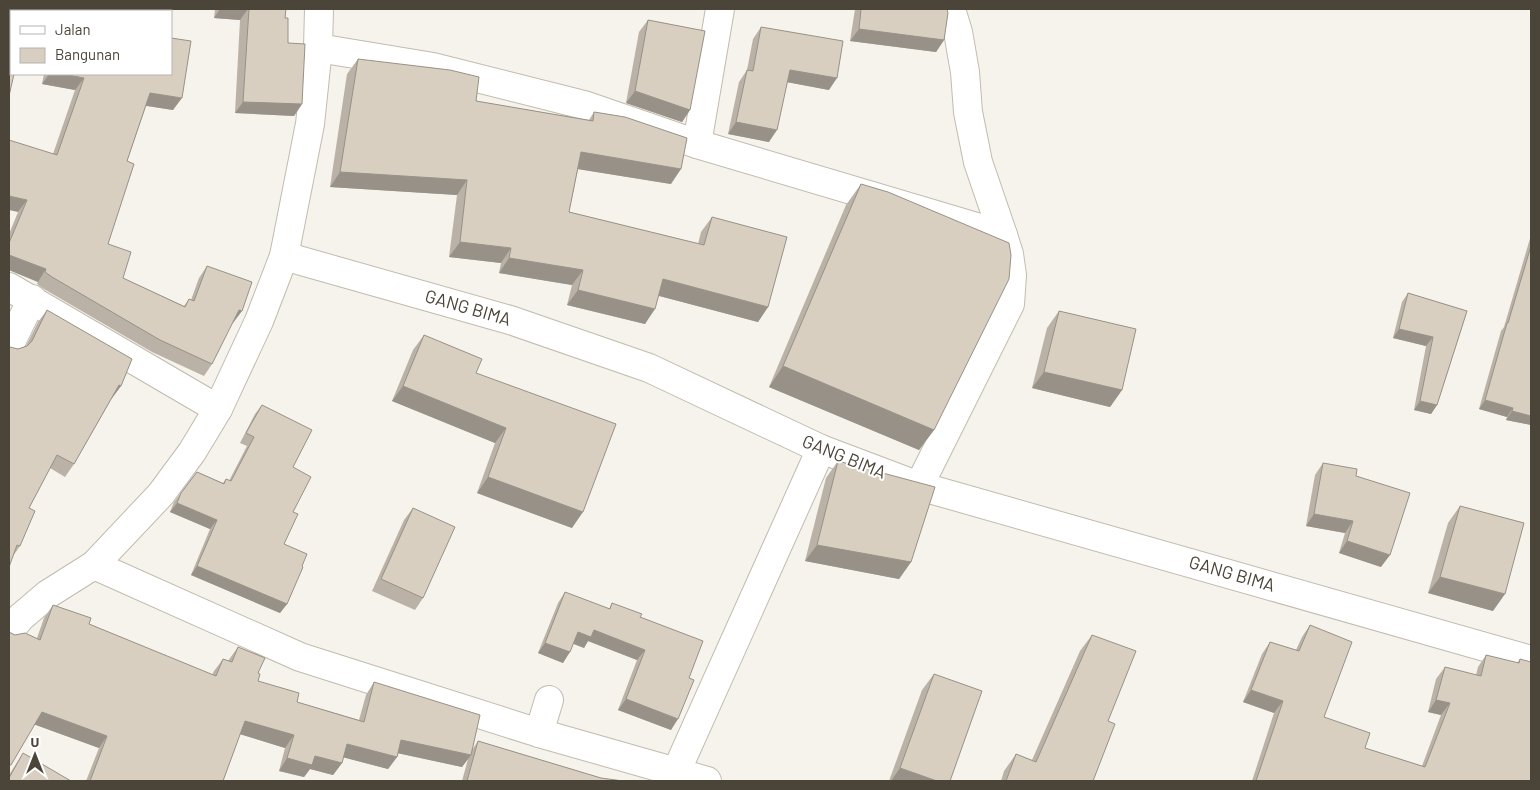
<svg xmlns="http://www.w3.org/2000/svg" width="1540" height="790" font-family="Barlow,sans-serif">
  <style>
    .lines { fill: none; stroke-linecap: round; stroke-linejoin: round }
    .street-casing { stroke: #c2bbae; stroke-width: 30 }
    .street { stroke: #fff; stroke-width: 28 }
    .wall { fill: #bab2a6 }
    .shaded-wall { fill: #979187 }
    .building { fill: #d8cfc1; stroke: #979187 }
    .labels { text-anchor: middle; stroke-width: 4; stroke-linejoin: round; paint-order: stroke }
    .street-label { font-size: 18px; fill: #4b4439; stroke: #fff }
  </style>
  <rect width="100%" height="100%" fill="#f6f3ec"/>
  <g class="lines">
    <g class="street-casing">
      <g id="street">
        <path d="M951,9L958,32L965,72L968,112L978,162L1003,235"/>
        <path d="M318,48L433,67L584,105L697,144L1003,235L1009,254L1012,275L1010,304L919,486"/>
        <path d="M697,144L720,9"/>
        <path d="M284,256L510,320L649,368L821,449L919,486L1531,660"/>
        <path d="M9,287L218,409"/>
        <path d="M9,346L32,299"/>
        <path d="M94,565L300,657L539,733L676,772L673,781"/>
        <path d="M9,632L21,617L48,594L94,565L161,494L192,452L218,409L259,321L284,256L310,124L318,48L319,9"/>
        <path d="M539,733L549,700"/>
        <path d="M707,781L676,772L821,449"/>
      </g>
    </g>
    <use href="#street" class="street"/>
  </g>
  <g class="wall">
    <path d="M215,9H286L285,18L288,43L302,104L294,116L235,113L240,20L214,18Z"/>
    <path d="M855,9H947L944,40L936,52L850,41Z"/>
    <path d="M648,20L690,110L682,122L626,103L639,32Z"/>
    <path d="M761,27L829,90L787,82L769,142L728,134L739,82L747,70L753,39Z"/>
    <path d="M358,59L476,101L589,120L594,112L671,184L578,169L569,212L698,244L701,232L712,217L768,307L758,322L659,296L645,324L567,305L572,285L499,273L501,263L449,257L457,195L330,187L347,74Z"/>
    <path d="M44,74H171L173,110L146,106L127,161L108,244L123,278L184,306L189,299L191,300L199,278L207,266L233,323H232L212,364L204,376L152,352L44,289L37,284L38,282L9,270V234L18,212L53,154L75,90L42,84Z"/>
    <path d="M861,184L934,430L919,450L769,387L846,205Z"/>
    <path d="M1531,235V425L1506,420L1507,417L1479,409L1501,331L1504,327Z"/>
    <path d="M1408,293L1467,311L1437,405L1431,414L1414,410L1426,346L1393,338L1402,302Z"/>
    <path d="M47,310L121,386L112,398L74,464L65,477L50,468L29,508L20,546L13,556L10,347L18,349L26,346L38,322Z"/>
    <path d="M1059,311L1122,390L1110,407L1032,388L1047,328Z"/>
    <path d="M424,335L476,373L572,528L477,493L495,443L392,401L413,350Z"/>
    <path d="M262,405L293,467V512L284,544L302,566L287,604L280,613L191,575L210,529L170,512L174,502L197,472L223,483L226,479L229,481L247,446L240,443L255,414Z"/>
    <path d="M838,461L911,562L899,579L805,561L826,478Z"/>
    <path d="M1323,463L1356,476L1381,567L1339,553L1345,533L1306,526L1315,475Z"/>
    <path d="M1460,506L1493,611L1428,593L1448,523Z"/>
    <path d="M413,508L423,598L415,610L372,591L404,520Z"/>
    <path d="M565,592L609,609L612,603L640,617L689,678L671,730L618,710L637,660L588,641L584,648L573,644L563,663L538,653L558,603Z"/>
    <path d="M53,605L89,624L212,675L214,671L223,659L228,661L238,647L258,673V681L297,702L359,720L366,695L374,682L472,750L478,741L601,778L623,781H462L468,759L462,767L398,753L397,757L388,769L343,757L342,763L333,775L310,769L304,777L279,771L285,748L240,734L223,781H86L99,748L34,724L9,768V632L15,635L37,638L44,618Z"/>
    <path d="M1310,625L1324,717L1365,748L1422,766L1441,715L1428,712L1436,679L1445,667L1476,675L1478,667L1486,655L1517,663L1520,659L1531,781H1252L1274,713L1243,702L1262,654L1270,642L1296,650L1302,637Z"/>
    <path d="M1092,635L1108,721L1093,781H1001L1004,771L1016,754L1032,760L1080,651Z"/>
    <path d="M934,674L950,781H889L922,690Z"/>
    <path d="M23,753L9,781V775Z"/>
  </g>
  <g class="shaded-wall">
    <path d="M220,9H248L240,20L214,18Z"/>
    <path d="M859,29L944,40L936,52L850,41Z"/>
    <path d="M790,70L837,78L829,90L781,81Z"/>
    <path d="M49,74H63L84,78L75,90L42,84Z"/>
    <path d="M635,91L690,110L682,122L626,103Z"/>
    <path d="M150,93L182,98L173,110L142,105Z"/>
    <path d="M243,102L302,104L294,116L235,113Z"/>
    <path d="M736,122L777,130L769,142L728,134Z"/>
    <path d="M581,152L681,169L671,184L571,168Z"/>
    <path d="M340,172L467,180L457,195L330,187Z"/>
    <path d="M9,196L27,200L18,212L9,210Z"/>
    <path d="M460,242L511,248L501,263L449,257Z"/>
    <path d="M9,255L46,269L38,282L9,270Z"/>
    <path d="M509,258L583,270L572,285L499,273Z"/>
    <path d="M663,279L768,307L758,322L652,294Z"/>
    <path d="M578,290L655,309L645,324L567,305Z"/>
    <path d="M239,310L242,311L233,323L230,322Z"/>
    <path d="M1399,329L1433,337L1426,346L1393,338Z"/>
    <path d="M783,366L934,430L919,450L769,387Z"/>
    <path d="M1044,372L1122,390L1110,407L1032,388Z"/>
    <path d="M119,385L121,386L112,398L110,397Z"/>
    <path d="M403,386L506,428L495,443L392,401Z"/>
    <path d="M1485,400L1513,408L1507,417L1479,409Z"/>
    <path d="M1420,401L1437,405L1431,414L1414,410Z"/>
    <path d="M1512,411L1531,416V425L1506,420Z"/>
    <path d="M488,477L583,512L572,528L477,493Z"/>
    <path d="M177,503L217,520L210,529L170,512Z"/>
    <path d="M1314,514L1353,521L1345,533L1306,526Z"/>
    <path d="M1347,541L1390,555L1381,567L1339,553Z"/>
    <path d="M817,545L911,562L899,579L805,561Z"/>
    <path d="M197,566L287,604L280,613L191,575Z"/>
    <path d="M1440,577L1505,594L1493,611L1428,593Z"/>
    <path d="M594,630L645,650L637,660L588,641L584,648L570,642L578,632Z"/>
    <path d="M545,643L570,652L563,663L538,653Z"/>
    <path d="M1251,690L1283,701L1274,713L1243,702Z"/>
    <path d="M626,699L678,719L671,730L618,710Z"/>
    <path d="M1436,700L1450,703L1441,715L1428,712Z"/>
    <path d="M42,712L107,736L99,748L33,724Z"/>
    <path d="M245,721L294,735L285,748L236,733Z"/>
    <path d="M401,740L471,755L462,767L392,752Z"/>
    <path d="M347,744L397,757L388,769L338,756Z"/>
    <path d="M315,756L342,763L333,775L310,769L304,777L279,771L287,758Z"/>
    <path d="M900,768L937,781H891Z"/>
  </g>
  <g class="building">
    <path d="M249,9H286L285,18H288V43L305,44L302,104L243,102Z"/>
    <path d="M861,9H947L948,13L944,40L859,29Z"/>
    <path d="M648,20L705,31L690,110L635,91Z"/>
    <path d="M761,27L843,41L837,78L790,70L777,130L736,122L747,70L753,71Z"/>
    <path d="M171,38L191,41L182,98L150,93L127,161L134,164L108,244L131,252L123,278L185,307L189,299L194,301L207,266L252,282L242,311L239,310L212,364L160,340L52,277L45,272L46,269L9,255V243L27,200L9,196V140L57,155L84,78L63,74H171Z"/>
    <path d="M358,59L450,70L479,77L476,101L593,121L594,112L625,117L687,138L681,169L581,152L569,212L704,245L712,217L787,237L768,307L663,279L655,309L578,290L583,270L509,258L511,248L460,242L467,180L340,172Z"/>
    <path d="M9,64L11,65V74H14L9,96Z"/>
    <path d="M861,184L888,192L1009,243L1011,255L1009,279L934,430L783,366Z"/>
    <path d="M1531,246V416L1512,411L1513,408L1485,400L1507,323H1508Z"/>
    <path d="M1408,293L1467,311L1437,405L1420,401L1433,337L1399,329Z"/>
    <path d="M47,310L132,359L121,386L119,385L74,464L57,455L29,508L35,511L20,546L17,545L9,567V346L10,347L18,349L27,346L32,341Z"/>
    <path d="M1059,311L1136,329L1122,390L1044,372Z"/>
    <path d="M424,335L482,359L476,373L616,424L583,512L488,477L506,428L403,386Z"/>
    <path d="M262,405L312,430L293,467L311,477L293,512L298,514L284,544L307,554L302,566L303,567L287,604L197,566L217,520L177,503L181,493L197,472L224,484L226,479L231,481L254,437L246,433Z"/>
    <path d="M838,461L935,487L911,562L817,545Z"/>
    <path d="M1323,463L1357,469L1356,476L1410,493L1390,555L1347,541L1353,521L1314,514Z"/>
    <path d="M1460,506L1524,523L1505,594L1440,577Z"/>
    <path d="M413,508L455,527L423,598L381,579Z"/>
    <path d="M565,592L610,609L612,603L642,614L640,617L703,641L689,678L694,680L678,719L626,699L645,650L594,630L591,637L578,632L570,652L545,643Z"/>
    <path d="M53,605L91,618L89,624L216,676L223,659L232,662L238,647L265,658L258,673L260,674L258,681L299,693L297,702L364,722L374,682L480,715L471,755L401,740L397,757L347,744L342,763L315,756L312,765L287,758L294,735L245,721L223,781H90L107,736L42,712L11,765L9,764V632L15,635L25,633L40,640Z"/>
    <path d="M1310,625L1352,642L1324,717L1370,733L1365,748L1425,767L1450,703L1436,700L1445,667L1481,676L1486,655L1519,663L1520,659L1531,662V781H1256L1283,701L1251,690L1270,642L1299,651Z"/>
    <path d="M1092,635L1136,651L1108,721L1115,724L1093,781H1006L1016,754L1036,762Z"/>
    <path d="M934,674L982,691L950,781H937L900,768Z"/>
    <path d="M478,741L601,778L623,781H467Z"/>
    <path d="M23,753L71,781H9V778Z"/>
  </g>
  <g class="labels">
    <g class="street-label">
      <text transform="translate(468 308) rotate(16)" y="6">GANG BIMA</text>
      <text transform="translate(844 457) rotate(22)" y="6">GANG BIMA</text>
      <text transform="translate(1232 574) rotate(16)" y="6">GANG BIMA</text>
    </g>
  </g>
  <rect width="1540" height="790" fill="none" stroke="#4b4439" stroke-width="20"/>
  <rect x="10" y="10" width="162" height="65" fill="#ffffff" stroke="#b7b4b0"/>
  <rect x="20" y="26" width="25" height="8" fill="#ffffff" stroke="#b7b4b0"/>
  <text x="55" y="35" font-size="15" fill="#4b4439">Jalan</text>
  <rect x="20" y="48" width="25" height="15" fill="#d8cfc1" stroke="#b7b4b0"/>
  <text x="55" y="60" font-size="15" fill="#4b4439">Bangunan</text>
  <g transform="translate(35 755)" stroke="#ffffff" stroke-width="4" paint-order="stroke">
  <path d="M0-4L9 19L0 12L-9 19Z" fill="#4b4439"/>
  <text y="-8" font-size="14" font-weight="bold" text-anchor="middle" fill="#4b4439">U</text>
  </g>
</svg>
